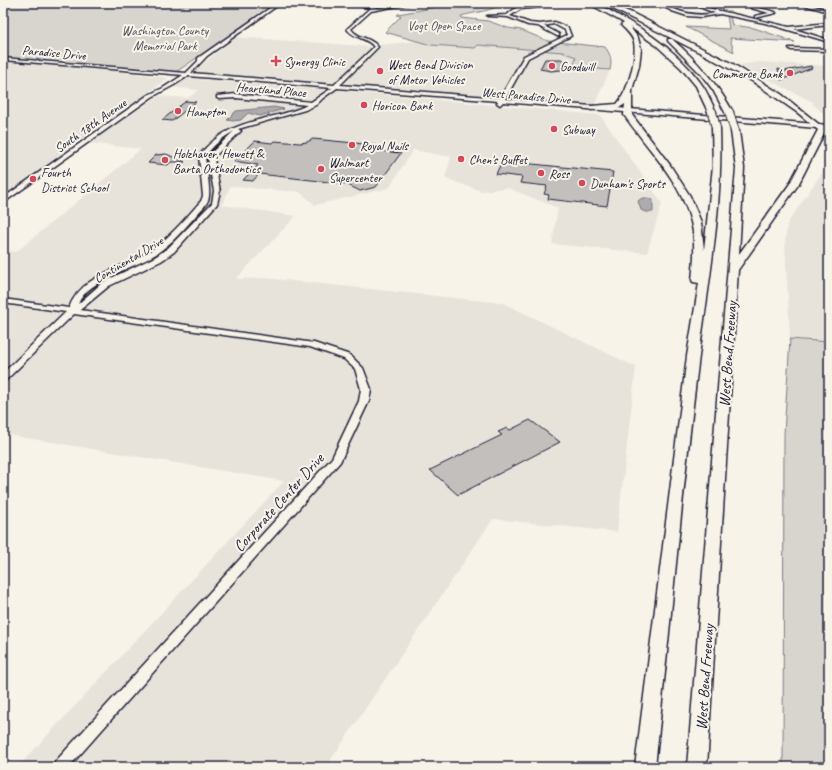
<svg xmlns="http://www.w3.org/2000/svg" width="832" height="770" font-family="Caveat,sans-serif">
  <style>
    .built { fill: #e7e3db }
    .green { fill: #d8d5cf; stroke: #7d7c85 }
    .water { fill: #aeabad; stroke: #76747f }
    .building { fill: #c2bfbd; stroke: #22223b }
    .lines { fill: none; stroke-linecap: round; stroke-linejoin: round }
    .minor-casing { stroke: #22223b; stroke-width: 3 }
    .highway-casing { stroke: #22223b; stroke-width: 3 }
    .minor { fill: #f7f3e8; fill-rule: evenodd }
    .highway { fill: #f7f3e8; fill-rule: evenodd }
    .highway-bridge-casing { stroke: #22223b; stroke-width: 10; stroke-linecap: butt }
    .highway-bridge { stroke: #f7f3e8; stroke-width: 8 }
    .poi-dot { fill: #d1495b; stroke: #f7f3e8; stroke-width: 1.5 }
    .labels { text-anchor: middle; stroke-width: 4; stroke-linejoin: round; paint-order: stroke }
    .far-park-label { font-size: 13px; fill: #504f60; stroke: #f7f3e8 }
    .far-street-label { font-size: 13px; fill: #22223b; stroke: #f7f3e8 }
    .far-poi-label { font-size: 13px; fill: #22223b; stroke: #f7f3e8; text-anchor: start }
    .street-label { font-size: 16px; fill: #22223b; stroke: #f7f3e8 }
  </style>
  <rect width="100%" height="100%" fill="#f7f3e8"/>
  <filter id="ink" filterUnits="userSpaceOnUse"><feTurbulence type="fractalNoise" baseFrequency=".025" numOctaves="2"/><feDisplacementMap in="SourceGraphic" scale="8" xChannelSelector="R" yChannelSelector="G"/><feConvolveMatrix kernelMatrix="1 2 1 2 8 2 1 2 1" color-interpolation-filters="sRGB"/></filter>
  <g filter="url(#ink)">
    <g class="built">
      <path d="M235,37L379,47V45L418,41L431,45L475,48L478,45L562,52L576,57L573,67L610,70L594,106L192,73Z"/>
      <path d="M3,60L89,67L168,78L100,129L3,199Z"/>
      <path d="M759,62L829,66V118L811,103H815L739,65Z"/>
      <path d="M183,78L344,91L600,115L662,203L647,253L552,244L558,208L508,188L481,191L445,178L451,157L413,150L389,188L315,205L300,192L230,186L222,205L296,216L236,279L265,278L503,303L636,367L617,532L493,519L326,767H18L284,481L3,434V250L16,252L141,149L88,143L159,96L188,98L199,90L171,87Z"/>
      <path d="M829,162V342L790,339L785,244L787,224Z"/>
    </g>
    <g class="green">
      <path d="M3,3H217L273,6L176,72L3,58Z"/>
      <path d="M460,3L478,7L502,3C495,11 474,12 461,16L462,18L488,21L508,28L521,30L548,41L605,47C611,55 612,60 610,70L573,67L576,57L562,52L478,45L475,48L431,45L385,32L401,16L397,15L398,14Z"/>
      <path d="M727,15L730,16L732,25L754,28L795,42L730,38L734,52L686,27L729,29Z"/>
      <path d="M790,339L829,342V767H783L784,434Z"/>
    </g>
    <g class="water">
      <path d="M274,107L284,109L260,116L248,113L241,120L233,121L227,120L236,111Z"/>
      <path d="M642,198H648L653,200V212H645L641,210L638,201Z"/>
    </g>
    <g class="building">
      <path d="M545,59H561L564,61L561,70L551,71L540,69Z"/>
      <path d="M811,66L812,68L781,80L778,69L784,71Z"/>
      <path d="M186,101L196,102L172,121L162,120Z"/>
      <path d="M313,139L375,145L381,149L380,151L401,153L376,187L360,191L346,184L259,174L253,181L243,180L258,165L234,161L255,141L272,143L274,141L300,143L307,142Z"/>
      <path d="M166,154L185,162H171L168,165L148,163L156,155Z"/>
      <path d="M502,161L613,172L607,206L548,199L549,195L544,194L547,186L520,183L522,177L496,174Z"/>
      <path d="M530,420L560,442L458,495L430,470L502,435L498,432L507,428L510,430Z"/>
    </g>
    <g class="lines">
      <g class="minor-casing">
        <g id="minor">
          <path d="M277,3H281L207,56L191,73L334,85L374,47C367,37 354,39 347,29L369,9L372,8L345,3H354L378,8L413,3L371,11L351,29C358,39 371,37 378,47L340,85L500,98L524,56L567,35L565,30L554,24L544,26L559,34V36H557L538,26L528,25L508,17L487,16L507,15L522,3H526L523,7L536,5L532,3L541,5V7L521,9L510,16L530,23L540,24L555,22L568,28L571,36L528,58L505,99L829,125V129L503,102L500,105L497,103L498,101L337,88L323,98L316,105L305,110L238,129L241,131L240,132L215,156L214,159L220,191L217,204L174,252L161,261L109,286L80,310L314,343L350,355L363,368L371,389L369,401L340,462L69,767H53L55,762L332,458L359,401L361,389L355,369L344,359L310,347L74,314L6,380L3,381V373L66,312L3,303V299L69,308C82,273 125,269 153,249C171,236 186,218 201,201L203,196L199,156C220,128 245,123 278,115C288,112 298,110 307,105L236,98L219,99L217,98V96L236,94L311,102L332,88L188,76L174,85L152,97L3,203V198L148,95L163,88L183,75L3,60V58L186,73L198,61V58ZM234,131L209,155L208,159L214,191L212,203L168,248L155,257L103,282L78,304C88,279 135,268 156,254C171,244 182,231 194,218C199,211 209,204 209,196C210,183 206,169 205,156C214,145 222,138 234,131Z"/>
          <path d="M656,3C663,3 668,6 674,9C688,15 701,16 715,13L702,8L696,3H700L705,7L716,10L789,27L829,23V25L794,29L829,40V42L765,23L720,14L702,17L687,16L672,11Z"/>
          <path d="M797,3H803L829,10V12Z"/>
          <path d="M752,6L775,12L776,13L755,18V16L769,13L751,8Z"/>
          <path d="M789,48L829,49V51L791,50Z"/>
        </g>
      </g>
      <g class="highway-casing">
        <g id="highway">
          <path d="M588,3H595C634,23 674,46 700,82C707,91 711,102 716,112L709,114L696,86L681,68L657,46L630,27L638,38L641,49L639,66L632,90V115L670,165L690,196L701,222L704,250L713,166L712,128L716,126L720,128C723,205 709,280 699,356C682,492 670,630 655,767H635L687,356L699,283L693,282L692,280C694,261 696,240 691,222C681,181 647,148 624,115L625,104L619,108L591,110L587,108L591,106L617,104C628,92 637,58 634,42C632,35 626,30 621,25L624,23Z"/>
          <path d="M601,3H608L632,13L733,64L781,94L826,130L798,185L738,270L707,767H687L736,168L731,131L735,129L739,131L744,168L739,254L789,185L818,130L798,113L752,81L703,54Z"/>
          <path d="M668,39H672C697,61 717,83 733,112L732,114H726L713,90L701,74L668,41Z"/>
        </g>
      </g>
      <use href="#minor" class="minor"/>
      <use href="#highway" class="highway"/>
      <g class="highway-bridge-casing">
        <g id="highway-bridge">
          <path d="M712,112L716,128"/>
          <path d="M729,112L735,131"/>
        </g>
      </g>
      <use href="#highway-bridge" class="highway-bridge"/>
    </g>
  </g>
  <g class="poi-dot">
    <path d="M274 55h4v4h4v4h-4v4h-4v-4h-4v-4h4z"/>
    <circle cx="552" cy="66" r="4"/>
    <circle cx="380" cy="71" r="4"/>
    <circle cx="790" cy="73" r="4"/>
    <circle cx="364" cy="105" r="4"/>
    <circle cx="178" cy="111" r="4"/>
    <circle cx="554" cy="129" r="4"/>
    <circle cx="352" cy="145" r="4"/>
    <circle cx="461" cy="159" r="4"/>
    <circle cx="165" cy="160" r="4"/>
    <circle cx="321" cy="169" r="4"/>
    <circle cx="541" cy="173" r="4"/>
    <circle cx="33" cy="179" r="4"/>
    <circle cx="582" cy="183" r="4"/>
  </g>
  <g class="labels">
    <g class="far-park-label">
      <text x="444" y="30">Vogt Open Space</text>
      <text x="165" y="35">Washington County<tspan x="165" dy="15">Memorial Park</tspan></text>
    </g>
    <g class="far-street-label">
      <text transform="translate(54 52) rotate(5)" y="5">Paradise Drive</text>
      <text transform="translate(271 89) rotate(5)" y="5">Heartland Place</text>
      <text transform="translate(526 95) rotate(5)" y="5">West Paradise Drive</text>
      <text transform="translate(90 125) rotate(-35)" y="5">South 18th Avenue</text>
      <text transform="translate(128 259) rotate(-31)" y="5">Continental Drive</text>
    </g>
    <g class="far-poi-label">
      <text x="284" y="66">Synergy Clinic</text>
      <text x="388" y="69">West Bend Division<tspan x="388" dy="15">of Motor Vehicles</tspan></text>
      <text x="560" y="71">Goodwill</text>
      <text x="782" y="78" text-anchor="end">Commerce Bank</text>
      <text x="372" y="110">Horicon Bank</text>
      <text x="186" y="116">Hampton</text>
      <text x="562" y="134">Subway</text>
      <text x="360" y="150">Royal Nails</text>
      <text x="173" y="158">Holzhauer, Hewett &amp;<tspan x="173" dy="15">Barta Orthodontics</tspan></text>
      <text x="469" y="164">Chen's Buffet</text>
      <text x="329" y="167">Walmart<tspan x="329" dy="15">Supercenter</tspan></text>
      <text x="41" y="177">Fourth<tspan x="41" dy="15">District School</tspan></text>
      <text x="549" y="178">Ross</text>
      <text x="590" y="188">Dunham's Sports</text>
    </g>
    <g class="street-label">
      <text transform="translate(727 354) rotate(-86)" y="6">West Bend Freeway</text>
      <text transform="translate(278 502) rotate(-48)" y="6">Corporate Center Drive</text>
      <text transform="translate(704 677) rotate(-86)" y="6">West Bend Freeway</text>
    </g>
  </g>
  <rect width="832" height="770" fill="none" stroke="#f7f3e8" stroke-width="16"/>
  <rect x="8" y="8" width="816" height="754" fill="none" stroke="#22223b" stroke-width="1.5" filter="url(#ink)"/>
</svg>
